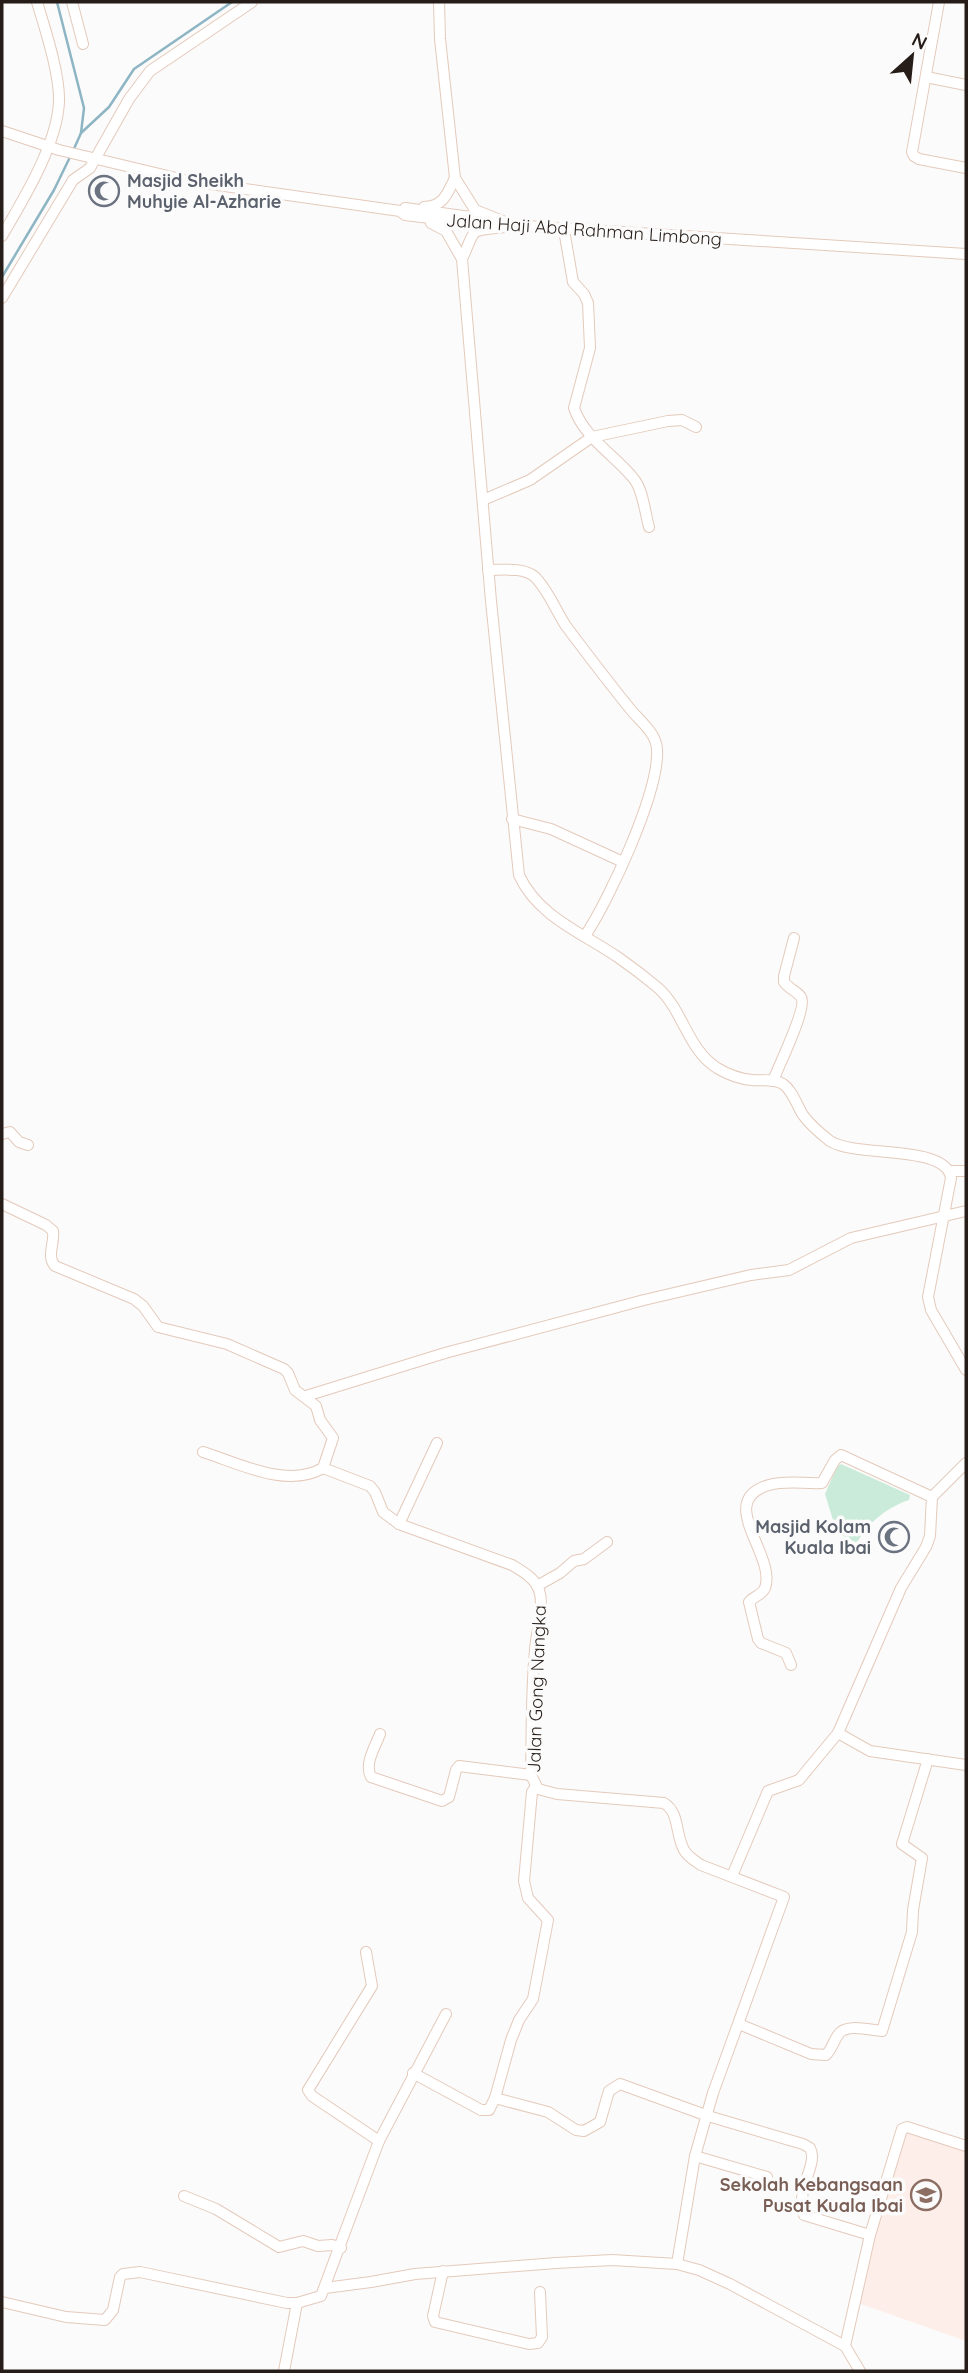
<svg xmlns="http://www.w3.org/2000/svg" width="968" height="2373" font-family="Quicksand,sans-serif">
  <style>
    .education { fill: #fdeeea }
    .green { fill: #caebd9 }
    .lines { fill: none; stroke-linecap: round; stroke-linejoin: round }
    .stream { stroke: #8eb5c3; stroke-width: 2.5 }
    .minor-casing { stroke: #e4cabb; stroke-width: 12 }
    .minor { stroke: #fff; stroke-width: 10 }
    .labels { text-anchor: middle; stroke-width: 7; stroke-linejoin: round; paint-order: stroke }
    .worship-label { font-size: 18px; font-weight: bold; fill: #5b616d; stroke: #fbfbfb; text-anchor: start }
    .street-label { font-size: 18px; fill: #271d18; stroke: #fbfbfb }
    .education-label { font-size: 18px; font-weight: bold; fill: #785e54; stroke: #fbfbfb; text-anchor: end }
  </style>
  <rect width="100%" height="100%" fill="#fbfbfb"/>
  <path class="education" d="M905,2130L966,2150V2341L858,2303L873,2237Z"/>
  <path class="green" d="M841,1464L910,1495L909,1500C889,1506 866,1524 857,1543L837,1533L825,1494L837,1467Z"/>
  <g class="lines">
    <g class="stream">
      <path d="M57,2L84,108L81,133L73,151"/>
      <path d="M81,133L109,107L134,69L232,2"/>
      <path d="M2,277L54,190L70,157"/>
    </g>
    <g class="minor-casing">
      <g id="minor">
        <path d="M72,2L83,44"/>
        <path d="M439,2L440,39L455,178L475,210L510,224"/>
        <path d="M939,2L912,152L914,156L919,159L966,168"/>
        <path d="M926,77L966,85"/>
        <path d="M2,131L59,150L189,181L400,211L405,215L505,227L511,225L966,254"/>
        <path d="M424,207C444,206 447,194 455,178"/>
        <path d="M405,208L485,219"/>
        <path d="M431,223L446,231L462,259"/>
        <path d="M505,227C467,231 477,227 462,259L491,601L519,875C538,917 583,933 619,958C632,967 645,977 657,987C683,1009 687,1049 717,1068C727,1074 740,1079 752,1080C762,1081 774,1078 783,1084C793,1091 797,1106 803,1115C810,1125 821,1134 830,1141C856,1158 947,1144 951,1178L928,1297L931,1310L966,1370"/>
        <path d="M564,230L573,282L584,294L588,303L590,348L574,408C584,438 615,455 634,479C643,490 645,513 649,527"/>
        <path d="M2,236C23,200 57,145 59,102C60,74 45,29 37,2"/>
        <path d="M2,298L73,180L90,168L129,99L150,71L252,2"/>
        <path d="M483,500L530,480L592,437L668,421L682,420L696,427"/>
        <path d="M488,570C502,570 524,567 535,577C548,590 556,611 566,626C587,654 609,683 631,710C641,722 656,733 657,749C660,791 609,900 585,936"/>
        <path d="M512,819L551,829L623,862"/>
        <path d="M773,1081C778,1067 808,1007 801,997C797,991 789,989 784,982V976L794,938"/>
        <path d="M2,1134L10,1132L19,1142L28,1145"/>
        <path d="M950,1171H966"/>
        <path d="M2,1204L46,1225L53,1231C55,1243 46,1256 55,1266L134,1299L143,1306L158,1327L227,1344L284,1369L288,1373L295,1390L316,1406L320,1420L333,1438L323,1468C287,1489 238,1463 203,1452"/>
        <path d="M306,1396L445,1353L644,1300L751,1275L789,1270L851,1238L966,1211"/>
        <path d="M323,1468L370,1486L375,1492L383,1512L399,1524L512,1565C522,1571 535,1578 539,1590C545,1607 536,1632 535,1650C531,1691 532,1733 531,1775L538,1789L557,1794L664,1803C680,1813 675,1834 684,1850C688,1857 695,1861 701,1865L784,1897L713,2093L695,2156L677,2264"/>
        <path d="M399,1524L437,1443"/>
        <path d="M537,1586L560,1573L574,1561L584,1559L607,1542"/>
        <path d="M791,1665L786,1653L761,1643L758,1639L749,1602C754,1596 762,1595 765,1588C777,1555 714,1501 769,1485C786,1480 804,1484 822,1483L835,1460L841,1455L932,1497"/>
        <path d="M838,1733L901,1588L926,1547L930,1536L932,1497L966,1463"/>
        <path d="M380,1734C375,1747 364,1764 371,1777L442,1801L449,1797L456,1770L459,1766L531,1775"/>
        <path d="M732,1876L768,1791L799,1780L838,1733L870,1751L966,1765"/>
        <path d="M366,1952L372,1986L308,2090L312,2096L379,2141"/>
        <path d="M739,2024L811,2054L826,2055C832,2049 833,2042 838,2035C845,2023 869,2030 882,2031L912,1932L913,1910L922,1858L902,1844L928,1759"/>
        <path d="M413,2073L481,2110H489L495,2098L511,2040L519,2020L533,1999L548,1920L528,1898L524,1881L532,1792L536,1786"/>
        <path d="M495,2098L548,2112L576,2130L584,2131L600,2122L609,2091L620,2084L708,2116L803,2144L810,2148C819,2165 795,2187 804,2215L870,2235"/>
        <path d="M695,2156L767,2177"/>
        <path d="M184,2196L216,2209L279,2247L303,2241L318,2246L332,2245L341,2248"/>
        <path d="M443,2271L433,2316L435,2322L529,2344L538,2343L542,2337L540,2292"/>
        <path d="M325,2288L371,2282L415,2274L556,2263L612,2260L677,2264L699,2270L730,2284L845,2346L860,2371"/>
        <path d="M2,2302L66,2317L105,2320L113,2310L120,2277L123,2274L140,2272L287,2303H297L321,2296L379,2141L446,2014"/>
        <path d="M845,2346L870,2235L902,2129L907,2127L966,2146"/>
        <path d="M284,2371L297,2303"/>
      </g>
    </g>
    <use href="#minor" class="minor"/>
  </g>
  <defs>
    <g id="mosque-ring" transform="scale(1.575)"><circle r="9.5" fill="#fbfbfb" stroke="#6b7280" stroke-width="1.5"/><path d="M3.5-4.9A6 6 0 1 0 3.5 4.9A5 5 0 1 1 3.5-4.9Z" fill="#6b7280"/></g>
    <g id="school-ring" transform="scale(1.575)"><circle r="9.5" fill="#fbfbfb" stroke="#8d6e63" stroke-width="1.5"/><path d="M0-5L7-2L0 1L-7-2ZM-4 1L0 2.5L4 1V4Q0 6-4 4Z" fill="#8d6e63"/></g>
  </defs>
  <g fill-rule="evenodd">
    <use href="#mosque-ring" x="104" y="191"/>
    <use href="#mosque-ring" x="894" y="1537"/>
    <use href="#school-ring" x="926" y="2195"/>
  </g>
  <g class="labels">
    <g class="worship-label">
      <text x="127" y="187">Masjid Sheikh<tspan x="127" dy="21">Muhyie Al-Azharie</tspan></text>
      <text x="871" y="1533" text-anchor="end">Masjid Kolam<tspan x="871" dy="21">Kuala Ibai</tspan></text>
    </g>
    <g class="street-label">
      <text transform="translate(584 230) rotate(4)" y="6">Jalan Haji Abd Rahman Limbong</text>
      <text transform="translate(537 1689) rotate(-88)" y="6">Jalan Gong Nangka</text>
    </g>
    <g class="education-label">
      <text x="903" y="2191">Sekolah Kebangsaan<tspan x="903" dy="21">Pusat Kuala Ibai</tspan></text>
    </g>
  </g>
  <rect width="968" height="2373" fill="none" stroke="#271d18" stroke-width="7"/>
  <g transform="translate(912 56) rotate(27)" stroke="#fbfbfb" stroke-width="5" paint-order="stroke">
  <path d="M0-5L12 26L0 18L-12 26Z" fill="#271d18"/>
  <text y="-10" font-size="19" font-weight="bold" text-anchor="middle" fill="#271d18">N</text>
  </g>
</svg>
